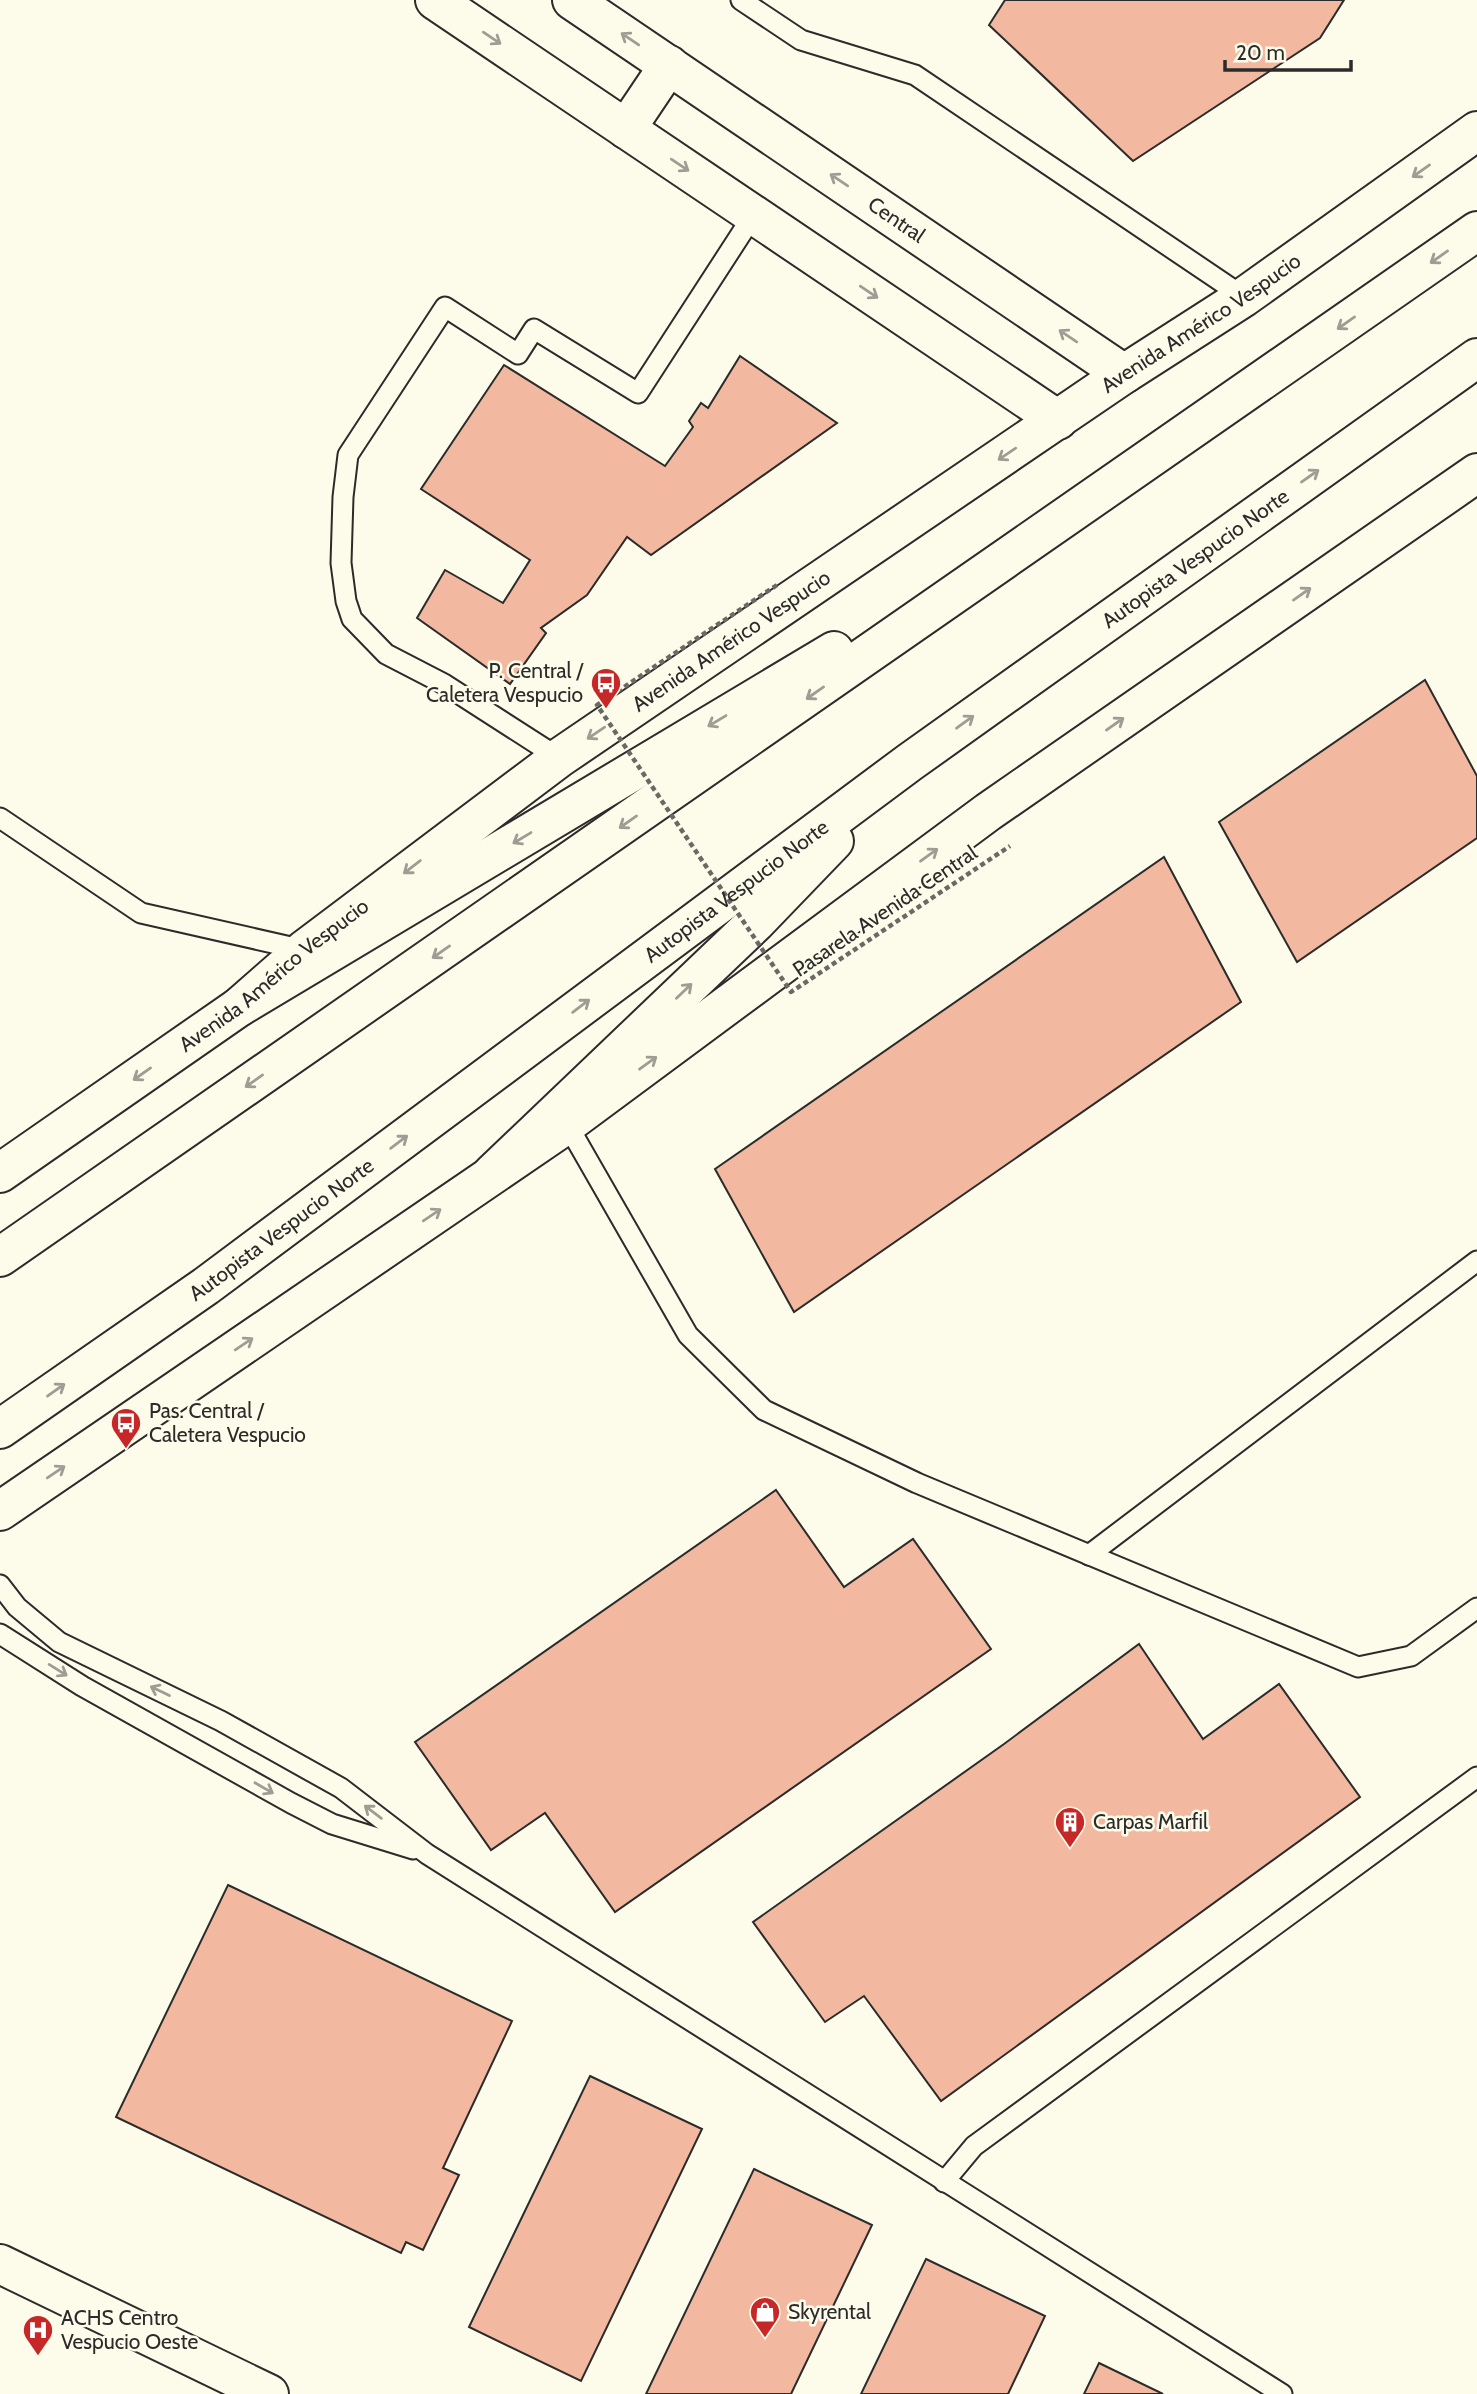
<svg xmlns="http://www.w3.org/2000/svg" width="1477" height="2394" font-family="Cabin,sans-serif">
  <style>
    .building { fill: #f2b8a0; stroke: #2b2b2b; stroke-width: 2 }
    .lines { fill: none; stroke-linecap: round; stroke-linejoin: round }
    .lane-casing { stroke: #2b2b2b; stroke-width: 23 }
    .street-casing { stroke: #2b2b2b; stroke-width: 42 }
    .secondary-casing { stroke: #2b2b2b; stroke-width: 42 }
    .highway-casing { stroke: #2b2b2b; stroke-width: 42 }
    .lane { stroke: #fdfbea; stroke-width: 19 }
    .street { stroke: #fdfbea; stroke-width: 38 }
    .secondary { stroke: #fdfbea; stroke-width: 38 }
    .highway { stroke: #fdfbea; stroke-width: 38 }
    .path-bridge { stroke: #6a6964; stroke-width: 4.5; stroke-dasharray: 5 3.5; stroke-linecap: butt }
    .oneway { stroke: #9e9d94 }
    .labels { text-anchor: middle; stroke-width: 5; stroke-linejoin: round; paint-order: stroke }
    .street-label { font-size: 21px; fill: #2b2b2b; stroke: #fdfbea }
    .poi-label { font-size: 21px; fill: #2b2b2b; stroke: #fdfbea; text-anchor: start }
  </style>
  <rect width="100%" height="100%" fill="#fdfbea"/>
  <g class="building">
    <path d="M1005,0H1344L1320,38L1133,161L989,25Z"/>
    <path d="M740,356L837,423L651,555L627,537L587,595L541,628L546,633L510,684L417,618L445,570L503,603L530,560L421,489L504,365L665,466L693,427L689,421L701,403L708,408Z"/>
    <path d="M1425,680L1477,776V838L1297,962L1219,822Z"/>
    <path d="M1164,857L1241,1002L794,1312L715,1169Z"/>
    <path d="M776,1490L844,1587L913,1539L991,1649L615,1912L545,1813L491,1850L415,1742Z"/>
    <path d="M1139,1644L1203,1739L1279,1684L1360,1797L941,2101L864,1996L825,2022L753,1922L1004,1744Z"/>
    <path d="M228,1885L512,2021L443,2168L459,2175L423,2250L406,2242L401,2253L116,2117Z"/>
    <path d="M590,2076L702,2129L581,2381L469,2327Z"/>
    <path d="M754,2169L872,2225L791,2394H646Z"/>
    <path d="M926,2259L1045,2316L1008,2394H861Z"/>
    <path d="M1099,2363L1163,2394H1084Z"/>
  </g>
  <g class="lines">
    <g class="lane-casing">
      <g id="lane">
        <path d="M741,0L801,40L915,75L1244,297"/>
        <path d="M559,758L444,684L386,654L352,619L346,601L341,563L343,497L348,455L445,307L518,354L534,329L638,393L754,214"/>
        <path d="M0,818L141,913L304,950"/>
        <path d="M567,1124L688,1335L764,1410L917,1483L1358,1667L1411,1656L1477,1608"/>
        <path d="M1089,1555L1477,1261"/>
        <path d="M0,1585L17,1607L59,1642L221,1721L341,1788L427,1854L1282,2394"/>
        <path d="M0,1634L82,1686L291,1803L332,1824L413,1849"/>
        <path d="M944,2182L974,2146L1477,1777"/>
      </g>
    </g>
    <g class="street-casing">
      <g id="street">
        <path d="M435,0L1058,420"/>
        <path id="s1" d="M572,0L1124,374"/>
        <path d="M626,129L669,65"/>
        <path d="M0,2264L269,2394"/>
      </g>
    </g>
    <g class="secondary-casing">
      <g id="secondary">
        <path id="s2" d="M0,1173L239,1007L304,950L559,758L1124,374L1244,297L1477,131"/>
        <path d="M0,1511L567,1124L988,812L1477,473"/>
      </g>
    </g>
    <g class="highway-casing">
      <g id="highway">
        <path d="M239,1007L834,651"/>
        <path d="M492,1174L756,922L834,841"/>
        <path d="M0,1257L1477,231"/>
        <path id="s3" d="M0,1429L206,1286L910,762L1477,358"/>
      </g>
    </g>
    <use href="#lane" class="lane"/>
    <use href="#street" class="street"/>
    <use href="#secondary" class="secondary"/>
    <use href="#highway" class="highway"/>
    <path class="path-bridge" d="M777,585L597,705L791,992L1010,846"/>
  </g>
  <defs><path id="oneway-shaft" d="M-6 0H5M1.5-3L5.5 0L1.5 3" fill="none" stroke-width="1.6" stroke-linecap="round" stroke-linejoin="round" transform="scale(1.75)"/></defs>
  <g class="oneway">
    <use href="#oneway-shaft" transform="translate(492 38) rotate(34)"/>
    <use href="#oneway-shaft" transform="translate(630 39) rotate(-146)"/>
    <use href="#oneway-shaft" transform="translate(680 165) rotate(34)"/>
    <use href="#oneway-shaft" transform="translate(1421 171) rotate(145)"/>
    <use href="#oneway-shaft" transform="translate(839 180) rotate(-146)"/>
    <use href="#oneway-shaft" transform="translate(1439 257) rotate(145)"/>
    <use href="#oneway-shaft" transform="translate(869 292) rotate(34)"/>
    <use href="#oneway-shaft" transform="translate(1346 323) rotate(145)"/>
    <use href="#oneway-shaft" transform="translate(1068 336) rotate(-146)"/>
    <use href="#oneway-shaft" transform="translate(1007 454) rotate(146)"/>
    <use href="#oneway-shaft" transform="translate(1310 476) rotate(-35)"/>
    <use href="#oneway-shaft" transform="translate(1302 594) rotate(-35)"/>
    <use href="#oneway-shaft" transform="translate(815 693) rotate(145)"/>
    <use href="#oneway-shaft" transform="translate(717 721) rotate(149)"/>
    <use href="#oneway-shaft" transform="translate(965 722) rotate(-36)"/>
    <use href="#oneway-shaft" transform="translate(1115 724) rotate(-35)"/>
    <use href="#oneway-shaft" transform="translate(596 733) rotate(146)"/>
    <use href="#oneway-shaft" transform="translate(628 822) rotate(145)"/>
    <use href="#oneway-shaft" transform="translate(522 838) rotate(149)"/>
    <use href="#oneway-shaft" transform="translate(929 855) rotate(-36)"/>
    <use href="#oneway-shaft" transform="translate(412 867) rotate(142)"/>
    <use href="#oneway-shaft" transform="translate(441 952) rotate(145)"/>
    <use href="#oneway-shaft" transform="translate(684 991) rotate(-44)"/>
    <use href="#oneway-shaft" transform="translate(581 1006) rotate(-37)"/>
    <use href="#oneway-shaft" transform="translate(648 1063) rotate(-36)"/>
    <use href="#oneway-shaft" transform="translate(142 1074) rotate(145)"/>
    <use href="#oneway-shaft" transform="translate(254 1081) rotate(145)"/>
    <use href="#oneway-shaft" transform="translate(399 1142) rotate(-37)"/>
    <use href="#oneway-shaft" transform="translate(432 1215) rotate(-34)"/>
    <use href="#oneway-shaft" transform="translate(244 1344) rotate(-34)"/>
    <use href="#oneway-shaft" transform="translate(56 1390) rotate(-35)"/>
    <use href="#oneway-shaft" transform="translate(56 1472) rotate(-34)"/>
    <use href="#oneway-shaft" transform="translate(58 1670) rotate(32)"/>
    <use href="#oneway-shaft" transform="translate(160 1691) rotate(-154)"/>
    <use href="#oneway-shaft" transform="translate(264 1788) rotate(30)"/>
    <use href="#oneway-shaft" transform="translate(373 1812) rotate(-143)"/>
  </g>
  <defs>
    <g id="bus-pin" transform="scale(1.575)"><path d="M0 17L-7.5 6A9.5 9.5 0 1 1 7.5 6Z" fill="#c62828" stroke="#fdfbea"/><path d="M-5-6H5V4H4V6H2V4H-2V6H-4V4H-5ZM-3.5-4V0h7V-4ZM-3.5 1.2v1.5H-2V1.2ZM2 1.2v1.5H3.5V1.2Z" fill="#fff"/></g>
    <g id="building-pin" transform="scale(1.575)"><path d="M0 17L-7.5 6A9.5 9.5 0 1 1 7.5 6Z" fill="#c62828" stroke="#fdfbea"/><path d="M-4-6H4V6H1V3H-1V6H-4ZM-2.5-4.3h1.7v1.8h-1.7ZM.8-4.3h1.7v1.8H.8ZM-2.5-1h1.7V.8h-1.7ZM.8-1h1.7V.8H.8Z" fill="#fff"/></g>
    <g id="shop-pin" transform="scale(1.575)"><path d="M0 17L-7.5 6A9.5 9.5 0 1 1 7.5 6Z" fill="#c62828" stroke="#fdfbea"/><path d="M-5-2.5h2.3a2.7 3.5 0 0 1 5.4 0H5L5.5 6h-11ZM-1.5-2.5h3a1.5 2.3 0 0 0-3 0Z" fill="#fff"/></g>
    <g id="hospital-pin" transform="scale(1.575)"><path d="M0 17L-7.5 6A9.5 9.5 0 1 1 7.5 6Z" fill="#c62828" stroke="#fdfbea"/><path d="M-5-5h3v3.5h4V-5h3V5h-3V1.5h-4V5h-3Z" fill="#fff"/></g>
  </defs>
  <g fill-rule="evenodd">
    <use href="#bus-pin" x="606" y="683"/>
    <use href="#bus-pin" x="126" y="1423"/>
    <use href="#building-pin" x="1070" y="1822"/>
    <use href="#shop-pin" x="765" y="2312"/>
    <use href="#hospital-pin" x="38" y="2330"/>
  </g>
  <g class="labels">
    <g class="street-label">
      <text dy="7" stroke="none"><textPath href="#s1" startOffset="392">Central</textPath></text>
      <text dy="7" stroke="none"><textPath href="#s2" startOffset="1472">Avenida Américo Vespucio</textPath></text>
      <text dy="7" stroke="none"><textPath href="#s3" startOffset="1479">Autopista Vespucio Norte</textPath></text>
      <text dy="7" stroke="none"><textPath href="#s2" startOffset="905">Avenida Américo Vespucio</textPath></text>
      <text dy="7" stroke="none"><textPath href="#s3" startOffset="912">Autopista Vespucio Norte</textPath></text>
      <text transform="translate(885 911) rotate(-34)" y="7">Pasarela Avenida Central</text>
      <text dy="7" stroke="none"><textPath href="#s2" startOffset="338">Avenida Américo Vespucio</textPath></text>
      <text dy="7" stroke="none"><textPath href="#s3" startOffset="345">Autopista Vespucio Norte</textPath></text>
    </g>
    <g class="poi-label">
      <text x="583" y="678" text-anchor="end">P. Central /<tspan x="583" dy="24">Caletera Vespucio</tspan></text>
      <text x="149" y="1418">Pas. Central /<tspan x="149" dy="24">Caletera Vespucio</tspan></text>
      <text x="1093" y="1829">Carpas Marfil</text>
      <text x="788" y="2319">Skyrental</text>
      <text x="61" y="2325">ACHS Centro<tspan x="61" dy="24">Vespucio Oeste</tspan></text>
    </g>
  </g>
  <path d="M1225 60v10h126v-10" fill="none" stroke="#2b2b2b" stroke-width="3.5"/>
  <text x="1236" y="60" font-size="21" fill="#2b2b2b" stroke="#fdfbea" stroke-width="5" paint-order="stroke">20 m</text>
</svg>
